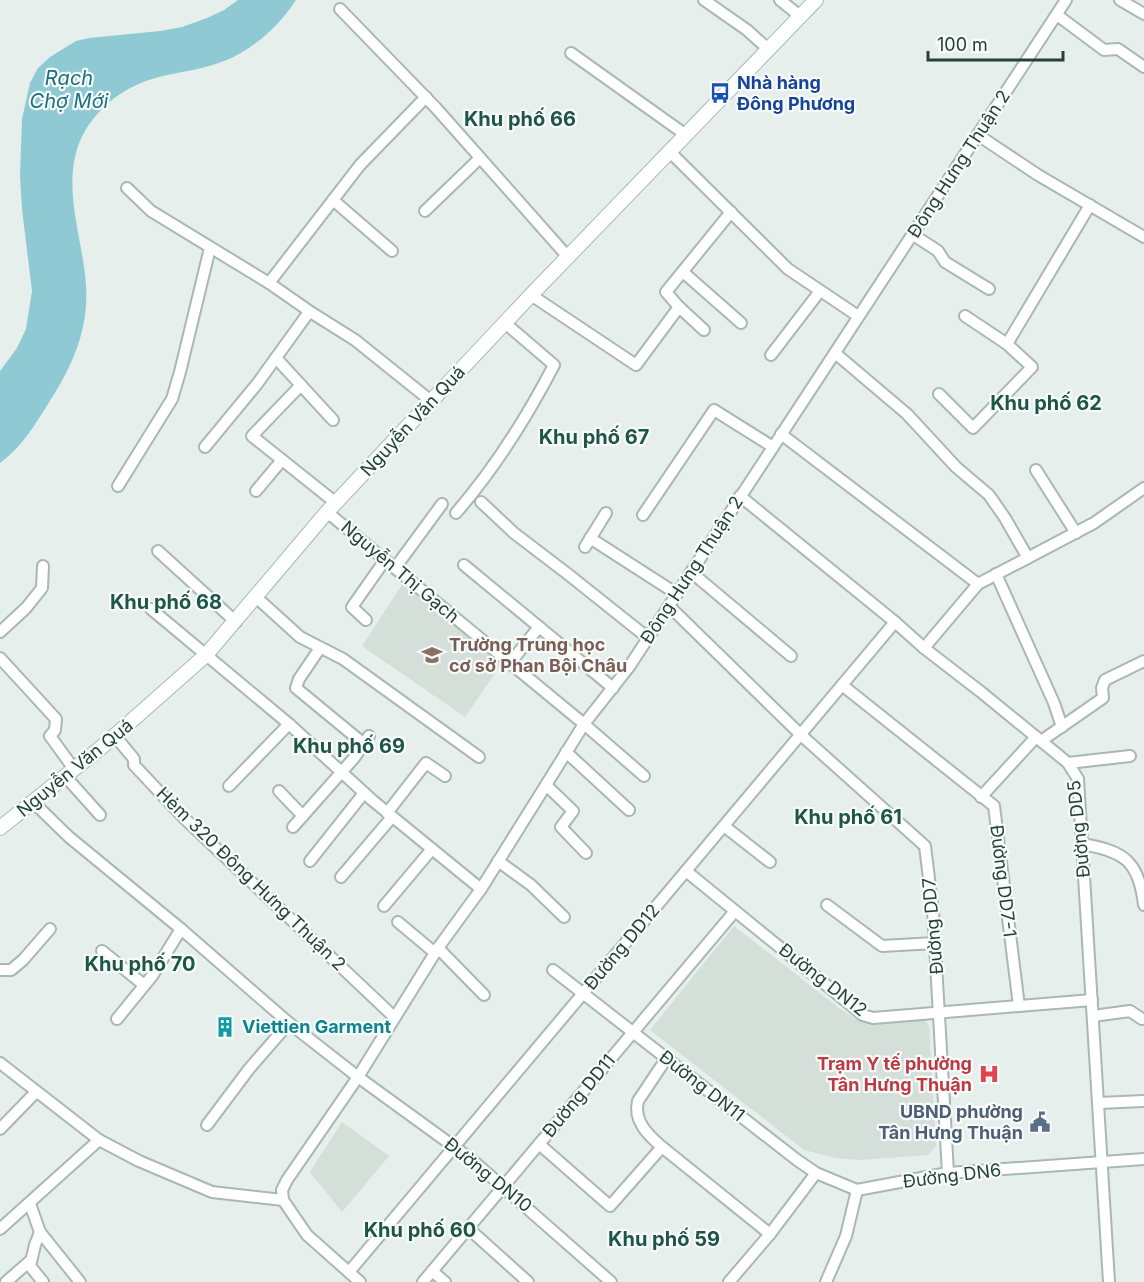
<svg xmlns="http://www.w3.org/2000/svg" width="1144" height="1282" font-family="Inter,sans-serif">
  <style>
    .built { fill: #d4dfda }
    .water { fill: #8ec9d4 }
    .lines { fill: none; stroke-linecap: round; stroke-linejoin: round }
    .street-casing { stroke: #a8b8b2; stroke-width: 14 }
    .secondary-casing { stroke: #a4bbb3; stroke-width: 16 }
    .street { stroke: #fff; stroke-width: 10 }
    .secondary { stroke: #fff; stroke-width: 14 }
    .labels { text-anchor: middle; stroke-width: 4.5; stroke-linejoin: round; paint-order: stroke }
    .transit-label { font-size: 18px; font-weight: bold; fill: #164399; stroke: #f7fbf9; text-anchor: start }
    .street-label { font-size: 18px; fill: #24423a; stroke: #f7fbf9 }
    .education-label { font-size: 18px; font-weight: bold; fill: #785e54; stroke: #f7fbf9; text-anchor: start }
    .culture-label { font-size: 18px; font-weight: bold; fill: #0d838f; stroke: #f7fbf9; text-anchor: start }
    .health-label { font-size: 18px; font-weight: bold; fill: #be3a42; stroke: #f7fbf9; text-anchor: end }
    .service-label { font-size: 18px; font-weight: bold; fill: #4e5e75; stroke: #f7fbf9; text-anchor: end }
    .water-label { font-size: 20px; font-style: italic; fill: #1c6f80; stroke: #f7fbf9 }
    .neighbourhood-label { font-size: 20px; font-weight: bold; fill: #1f5548; stroke: #f7fbf9 }
  </style>
  <rect width="100%" height="100%" fill="#e6efeb"/>
  <g class="built">
    <path d="M403,583L501,664L465,717L362,646Z"/>
    <path d="M734,926L839,1008L855,1018L866,1021L921,1017L929,1025L936,1146L928,1155L859,1160L836,1158L804,1150L650,1030Z"/>
    <path d="M342,1122L389,1156L342,1212L310,1172Z"/>
  </g>
  <path class="water" d="M238,0H296C279,26 254,49 224,61C204,69 184,71 163,76C127,84 95,107 80,141C61,187 83,238 86,285C89,330 72,367 48,404C34,426 21,448 0,463V371L17,348L26,329L32,291L22,209L20,176L22,119L30,83L38,68L50,57L76,41L89,38L160,31L182,27L207,18L224,10Z"/>
  <g class="lines">
    <g class="street-casing">
      <g id="street">
        <path d="M704,0L747,30L768,49"/>
        <path d="M780,0L800,16"/>
        <path d="M1120,0L1144,14"/>
        <path d="M340,9L436,108L568,257"/>
        <path d="M1057,15L1104,50L1118,49L1144,67"/>
        <path d="M571,53L686,135"/>
        <path d="M978,135L1038,175L1144,237"/>
        <path d="M670,152L788,269L858,316"/>
        <path d="M127,188L151,211L269,283L312,313L355,340L431,401"/>
        <path d="M333,200L392,251"/>
        <path d="M425,211L480,158"/>
        <path d="M912,234L938,251L945,262L989,289"/>
        <path d="M683,272L741,323"/>
        <path d="M269,283L360,165L426,97"/>
        <path d="M531,295L636,365L679,307L666,292L731,212"/>
        <path d="M679,307L704,330"/>
        <path d="M1007,344L1090,205"/>
        <path d="M835,353L907,414L956,467L989,495L1005,518L1028,558"/>
        <path d="M771,355L820,291"/>
        <path d="M276,358L333,420"/>
        <path d="M301,385L252,436L336,503"/>
        <path d="M939,394L973,428L1032,367L1007,344L965,316"/>
        <path d="M781,434L978,584"/>
        <path d="M205,447L257,384L309,312"/>
        <path d="M1036,470L1076,533"/>
        <path d="M118,486L172,399L180,372L210,248"/>
        <path d="M256,491L282,460"/>
        <path d="M740,496L895,622L924,648L981,692L1068,763L1078,779L1109,1282"/>
        <path d="M481,502L514,533L569,575L648,638"/>
        <path d="M327,512L584,724L644,776"/>
        <path d="M456,513C495,468 527,417 554,365L505,323"/>
        <path d="M643,515L714,410L773,447"/>
        <path d="M590,538L677,594"/>
        <path d="M585,547L606,513"/>
        <path d="M158,551L236,622"/>
        <path d="M464,565L613,688"/>
        <path d="M395,568L442,504"/>
        <path d="M691,572L791,656"/>
        <path d="M996,574L1054,703L1062,727"/>
        <path d="M256,597L300,637L343,659L479,757"/>
        <path d="M669,606L801,735L925,846L933,911L948,1173"/>
        <path d="M151,609L289,724L372,800L481,889"/>
        <path d="M366,620L352,607L385,560"/>
        <path d="M0,632L26,608L42,588L43,566"/>
        <path d="M320,648L299,679L296,688L364,744"/>
        <path d="M924,648L978,584L1094,523L1144,488"/>
        <path d="M0,658L56,719L55,730L50,736L74,769"/>
        <path d="M510,663L539,627"/>
        <path d="M842,685L994,806L1019,1006"/>
        <path d="M115,736L134,759V765L184,818L394,1017"/>
        <path d="M1041,741L1103,698L1102,688L1105,680L1144,661"/>
        <path d="M566,752L629,810"/>
        <path d="M1068,763L1130,756"/>
        <path d="M65,776L100,815"/>
        <path d="M546,785L573,811L561,827L586,853"/>
        <path d="M229,786L289,724"/>
        <path d="M279,791L303,816"/>
        <path d="M981,797L1036,737"/>
        <path d="M33,802L69,837L181,929L289,1023L358,1077L471,1159L611,1282"/>
        <path d="M387,813L426,763L445,776"/>
        <path d="M724,826L770,862"/>
        <path d="M293,827L354,758L369,736"/>
        <path d="M1082,844C1124,851 1139,861 1144,905"/>
        <path d="M310,861L364,793"/>
        <path d="M498,861L531,885L564,917"/>
        <path d="M686,871L863,1015L873,1018L1092,1000"/>
        <path d="M341,877L392,817"/>
        <path d="M827,905L882,946L935,943"/>
        <path d="M384,906L432,849"/>
        <path d="M398,922L435,953"/>
        <path d="M438,948L484,995"/>
        <path d="M102,951L144,985"/>
        <path d="M0,970H11L23,960L50,929"/>
        <path d="M553,970L797,1160L816,1173L857,1190"/>
        <path d="M1093,1016L1130,1011L1142,1019"/>
        <path d="M117,1019L152,976L181,929"/>
        <path d="M0,1063L99,1140L139,1161L212,1192L283,1200"/>
        <path d="M1099,1103L1144,1101"/>
        <path d="M207,1125L249,1069L289,1023"/>
        <path d="M0,1129L36,1092"/>
        <path d="M539,1144L610,1206L662,1147L770,1234"/>
        <path d="M662,1147C648,1135 633,1121 638,1101L666,1059"/>
        <path d="M857,1190L948,1173L1144,1159"/>
        <path d="M283,1200L282,1190L287,1180L358,1077L438,948L481,889L584,724L629,667L1066,0"/>
        <path d="M283,1200L307,1235L360,1282"/>
        <path d="M30,1204L40,1232L80,1282"/>
        <path d="M468,1228L528,1282"/>
        <path d="M0,1229L99,1140"/>
        <path d="M40,1232L35,1245L30,1266L43,1282"/>
        <path d="M432,1271L445,1282"/>
        <path d="M349,1272L895,622"/>
        <path d="M6,1282L30,1261"/>
        <path d="M423,1282L735,911"/>
        <path d="M729,1282L770,1234L816,1173"/>
        <path d="M826,1282L846,1236L857,1190"/>
      </g>
    </g>
    <g class="secondary-casing">
      <path id="secondary" d="M0,828L103,746L206,655L327,512L531,295L816,0"/>
    </g>
    <use href="#street" class="street"/>
    <use href="#secondary" class="secondary"/>
  </g>
  <defs>
    <g id="bus-bare" transform="scale(1.62)"><path d="M-5-6H5V4H4V6H2V4H-2V6H-4V4H-5ZM-3.5-4V0h7V-4ZM-3.5 1.2v1.5H-2V1.2ZM2 1.2v1.5H3.5V1.2Z" fill="#1a4fb4" stroke="#f7fbf9" stroke-width="2.5" paint-order="stroke"/></g>
    <g id="school-bare" transform="scale(1.62)"><path d="M0-5L7-2L0 1L-7-2ZM-4 1L0 2.5L4 1V4Q0 6-4 4Z" fill="#8d6e63" stroke="#f7fbf9" stroke-width="2.5" paint-order="stroke"/></g>
    <g id="building-bare" transform="scale(1.62)"><path d="M-4-6H4V6H1V3H-1V6H-4ZM-2.5-4.3h1.7v1.8h-1.7ZM.8-4.3h1.7v1.8H.8ZM-2.5-1h1.7V.8h-1.7ZM.8-1h1.7V.8H.8Z" fill="#0f9aa8" stroke="#f7fbf9" stroke-width="2.5" paint-order="stroke"/></g>
    <g id="hospital-bare" transform="scale(1.62)"><path d="M-5-5h3v3.5h4V-5h3V5h-3V1.5h-4V5h-3Z" fill="#e0444e" stroke="#f7fbf9" stroke-width="2.5" paint-order="stroke"/></g>
    <g id="civic-bare" transform="scale(1.62)"><path d="M-.6-6.5H3V-4.5H.6V-3L4-1V1h2V6H-6V1h2V-1L-.6-3ZM-1.2 2.5V6h2.4V2.5Z" fill="#5c6f8a" stroke="#f7fbf9" stroke-width="2.5" paint-order="stroke"/></g>
  </defs>
  <g fill-rule="evenodd">
    <use href="#bus-bare" x="720" y="93"/>
    <use href="#school-bare" x="432" y="655"/>
    <use href="#building-bare" x="225" y="1027"/>
    <use href="#hospital-bare" x="989" y="1074"/>
    <use href="#civic-bare" x="1040" y="1122"/>
  </g>
  <g class="labels">
    <g class="transit-label">
      <text x="737" y="89">Nhà hàng<tspan x="737" dy="21">Đông Phương</tspan></text>
    </g>
    <g class="street-label">
      <text transform="translate(959 164) rotate(-57)" y="6">Đông Hưng Thuận 2</text>
      <text transform="translate(413 421) rotate(-47)" y="6">Nguyễn Văn Quá</text>
      <text transform="translate(692 570) rotate(-57)" y="6">Đông Hưng Thuận 2</text>
      <text transform="translate(400 572) rotate(40)" y="6">Nguyễn Thị Gạch</text>
      <text transform="translate(75 768) rotate(-39)" y="6">Nguyễn Văn Quá</text>
      <text transform="translate(1079 829) rotate(-96)" y="6">Đường DD5</text>
      <text transform="translate(251 879) rotate(44)" y="6">Hẻm 320 Đông Hưng Thuận 2</text>
      <text transform="translate(1003 881) rotate(83)" y="6">Đường DD7-1</text>
      <text transform="translate(933 926) rotate(-95)" y="6">Đường DD7</text>
      <text transform="translate(622 947) rotate(-50)" y="6">Đường DD12</text>
      <text transform="translate(823 980) rotate(38)" y="6">Đường DN12</text>
      <text transform="translate(702 1086) rotate(38)" y="6">Đường DN11</text>
      <text transform="translate(579 1096) rotate(-50)" y="6">Đường DD11</text>
      <text transform="translate(488 1175) rotate(39)" y="6">Đường DN10</text>
      <text transform="translate(952 1176) rotate(-7)" y="6">Đường DN6</text>
    </g>
    <g class="education-label">
      <text x="449" y="651">Trường Trung học<tspan x="449" dy="21">cơ sở Phan Bội Châu</tspan></text>
    </g>
    <g class="culture-label">
      <text x="242" y="1033">Viettien Garment</text>
    </g>
    <g class="health-label">
      <text x="972" y="1070">Trạm Y tế phường<tspan x="972" dy="21">Tân Hưng Thuận</tspan></text>
    </g>
    <g class="service-label">
      <text x="1023" y="1118">UBND phường<tspan x="1023" dy="21">Tân Hưng Thuận</tspan></text>
    </g>
    <g class="water-label">
      <text x="69" y="85">Rạch<tspan x="69" dy="23">Chợ Mới</tspan></text>
    </g>
    <g class="neighbourhood-label">
      <text x="520" y="126">Khu phố 66</text>
      <text x="1046" y="410">Khu phố 62</text>
      <text x="594" y="444">Khu phố 67</text>
      <text x="166" y="609">Khu phố 68</text>
      <text x="349" y="753">Khu phố 69</text>
      <text x="848" y="824">Khu phố 61</text>
      <text x="140" y="971">Khu phố 70</text>
      <text x="420" y="1237">Khu phố 60</text>
      <text x="664" y="1246">Khu phố 59</text>
    </g>
  </g>
  <path d="M928 51v9h135v-9" fill="none" stroke="#24423a" stroke-width="3"/>
  <text x="937" y="51" font-size="18" fill="#24423a" stroke="#f7fbf9" stroke-width="4.5" paint-order="stroke">100 m</text>
</svg>
